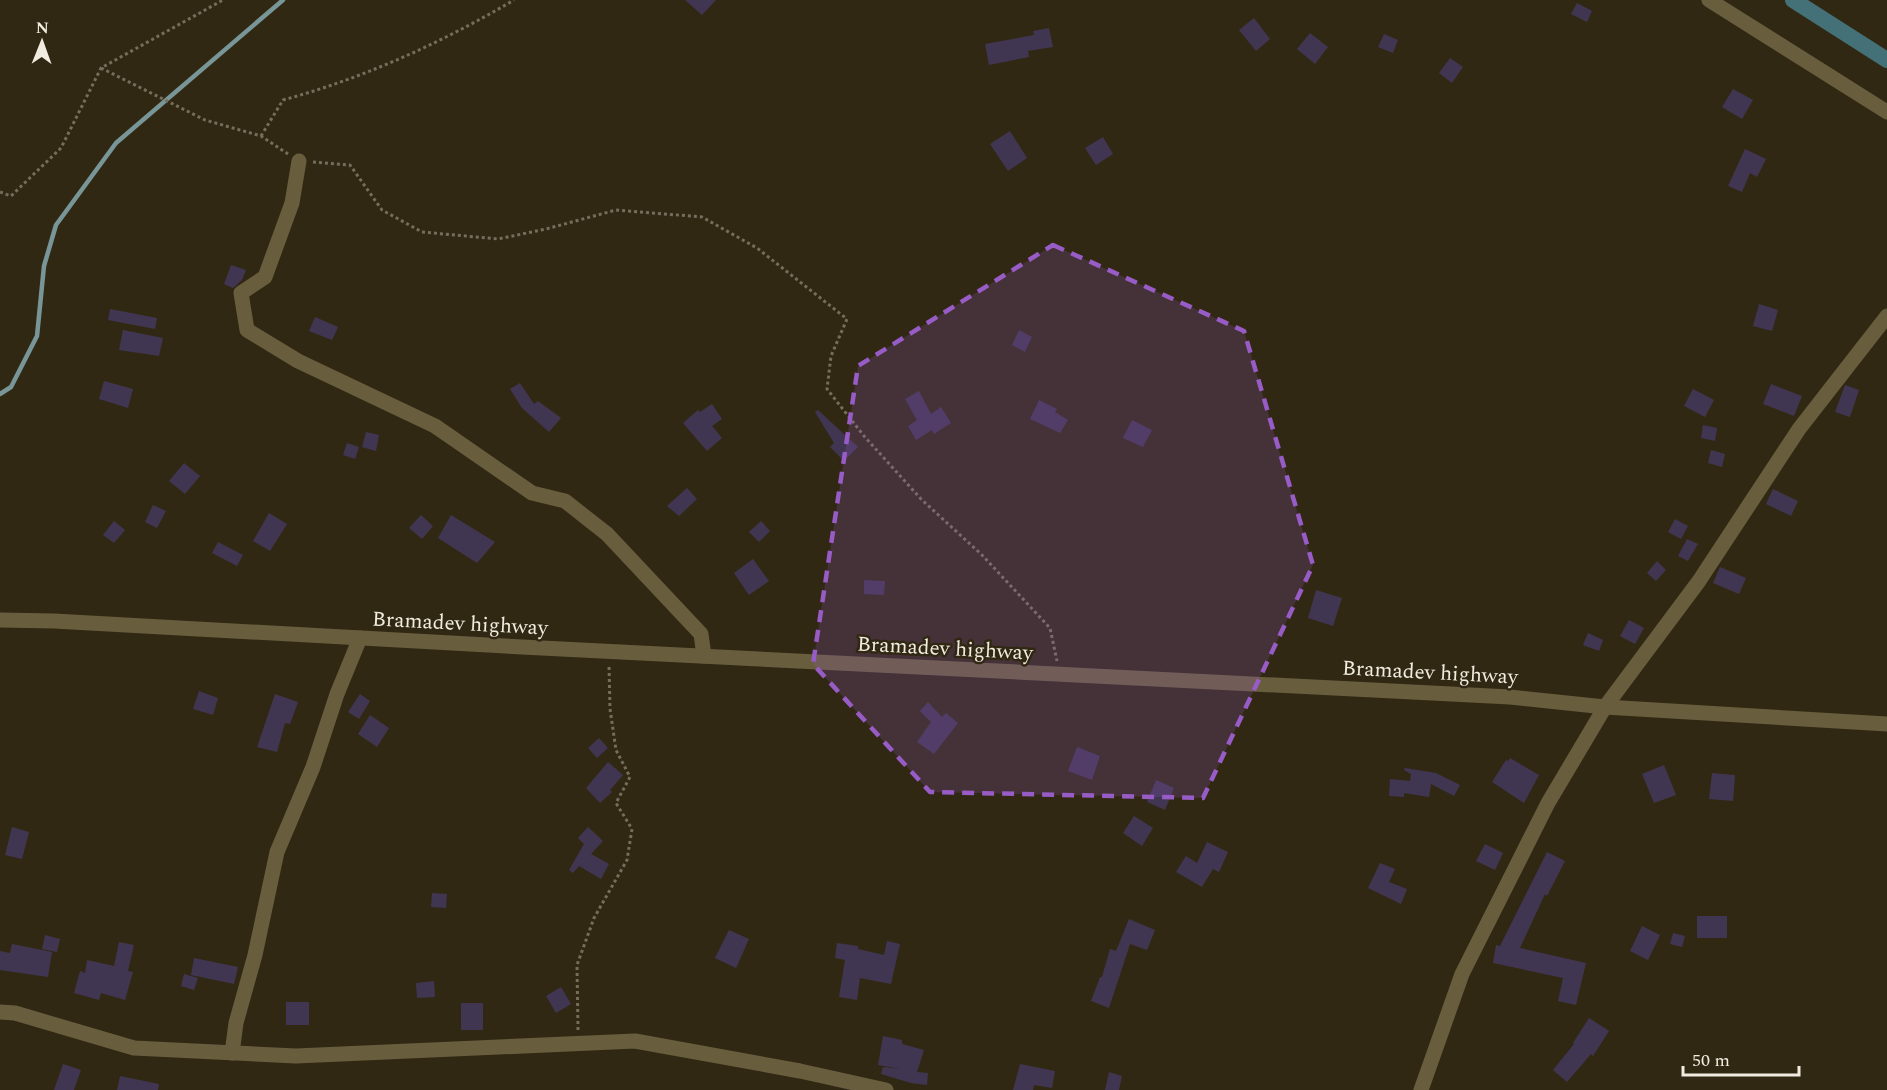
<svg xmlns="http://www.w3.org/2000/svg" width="1887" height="1090" font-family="Spectral,serif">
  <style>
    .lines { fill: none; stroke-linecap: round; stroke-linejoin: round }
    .stream { stroke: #789597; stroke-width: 4.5 }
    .canal { stroke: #447078; stroke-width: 16 }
    .building { fill: #413652 }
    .path { stroke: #756e5c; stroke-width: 3; stroke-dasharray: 3 3; stroke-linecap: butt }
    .minor { stroke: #685d3d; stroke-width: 15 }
    .marked { fill: #985cc7; fill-opacity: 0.2; stroke: #985cc7; stroke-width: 4.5; stroke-dasharray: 12 8; stroke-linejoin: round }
    .labels { text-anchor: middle; stroke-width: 5; stroke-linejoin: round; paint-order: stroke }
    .street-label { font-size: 21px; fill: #f1ecdf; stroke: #312814 }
  </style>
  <rect width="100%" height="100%" fill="#312814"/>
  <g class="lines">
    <path class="stream" d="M0,394L11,387L37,336L44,266L56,225L116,143L283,0"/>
    <path class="canal" d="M1793,0L1887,60"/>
  </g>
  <g class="building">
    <path d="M685,0H716L702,15Z"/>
    <path d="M1577,3L1592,11L1587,22L1571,14Z"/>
    <path d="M1254,18L1270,39L1256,51L1239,30Z"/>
    <path d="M1049,28L1053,47L1028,51L1029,57L989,65L985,44L1034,35L1033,31Z"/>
    <path d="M1310,33L1328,47L1315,64L1297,49Z"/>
    <path d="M1384,34L1398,40L1393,53L1378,47Z"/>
    <path d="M1450,58L1463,67L1452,83L1439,73Z"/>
    <path d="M1733,89L1753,100L1742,119L1722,107Z"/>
    <path d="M1010,131L1027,158L1008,171L990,144Z"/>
    <path d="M1103,137L1113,154L1096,165L1085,148Z"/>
    <path d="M1745,149L1766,159L1757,177L1750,173L1742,192L1728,186Z"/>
    <path d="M231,265L246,270L242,280L233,288L224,284Z"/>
    <path d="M1759,304L1778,310L1772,331L1753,326Z"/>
    <path d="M110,309L157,318L155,329L108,320Z"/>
    <path d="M315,317L338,327L332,340L309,331Z"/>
    <path d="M123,330L163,338L159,356L119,350Z"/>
    <path d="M1019,330L1032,337L1025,352L1012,345Z"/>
    <path d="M104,381L133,389L128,408L99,399Z"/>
    <path d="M520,383L534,404L538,401L561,418L549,432L522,408L510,389Z"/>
    <path d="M1771,384L1802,396L1794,416L1763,404Z"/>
    <path d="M1845,385L1859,390L1850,417L1835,412Z"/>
    <path d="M1693,389L1714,400L1705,417L1684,406Z"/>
    <path d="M919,391L931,414L941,407L951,423L934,434L932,430L916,440L908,426L917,420L905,399Z"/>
    <path d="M1039,400L1057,409L1055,412L1068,420L1060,433L1030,419Z"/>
    <path d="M712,404L722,419L712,426L722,438L707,451L683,423L698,410L700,412Z"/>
    <path d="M818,410L858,447L844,461L830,447L834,443L815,412Z"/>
    <path d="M1132,420L1152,430L1143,447L1123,438Z"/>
    <path d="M1703,425L1717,428L1715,441L1701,438Z"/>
    <path d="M366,432L379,435L376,451L362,447Z"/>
    <path d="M347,443L359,447L355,459L343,455Z"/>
    <path d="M1711,450L1725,454L1722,467L1708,463Z"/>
    <path d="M184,463L200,476L185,494L169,481Z"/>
    <path d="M687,488L697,499L679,516L667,506Z"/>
    <path d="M1773,489L1798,501L1791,516L1766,504Z"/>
    <path d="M153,505L166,511L157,528L145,522Z"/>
    <path d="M269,513L287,524L270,551L253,541Z"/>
    <path d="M421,515L433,526L422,539L409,528Z"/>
    <path d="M451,515L495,542L477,563L438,538Z"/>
    <path d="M1675,519L1688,526L1681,539L1668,532Z"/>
    <path d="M114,521L125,530L114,543L103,535Z"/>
    <path d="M761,521L770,531L759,542L749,532Z"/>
    <path d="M1687,539L1698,544L1688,561L1678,556Z"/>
    <path d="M218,542L243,555L237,566L212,553Z"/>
    <path d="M753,559L769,581L749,595L734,573Z"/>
    <path d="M1657,561L1666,570L1656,581L1647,573Z"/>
    <path d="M1720,567L1746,578L1739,594L1713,583Z"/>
    <path d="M864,580L885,581L884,595L864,594Z"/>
    <path d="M1316,590L1342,598L1333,626L1308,618Z"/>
    <path d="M1629,620L1644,628L1635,644L1620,636Z"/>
    <path d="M1588,633L1603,640L1599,651L1583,645Z"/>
    <path d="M199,691L218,698L213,715L193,709Z"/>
    <path d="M275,694L298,702L290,724L285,723L277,752L257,747Z"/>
    <path d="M360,694L370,701L359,719L348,712Z"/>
    <path d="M928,702L942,717L946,713L958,723L934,754L917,742L931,722L920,711Z"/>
    <path d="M370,715L389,728L377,747L358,734Z"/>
    <path d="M599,738L608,748L597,758L588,748Z"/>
    <path d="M1077,747L1100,756L1092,780L1068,771Z"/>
    <path d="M1510,758L1539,775L1524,803L1492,782L1506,760L1508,761Z"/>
    <path d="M608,762L623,775L610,790L612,792L600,803L586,788Z"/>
    <path d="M1664,765L1676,795L1654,803L1642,774Z"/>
    <path d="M1405,768L1436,773L1460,785L1454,796L1431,784L1429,797L1404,793V797L1389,796L1390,779L1410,781L1411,774L1404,770Z"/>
    <path d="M1712,773L1735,775L1733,801L1709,799Z"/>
    <path d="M1156,780L1174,788L1165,810L1147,802Z"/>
    <path d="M1134,816L1153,828L1142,846L1123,833Z"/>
    <path d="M12,827L29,832L22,859L5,855Z"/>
    <path d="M588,827L603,841L591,854L609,864L601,879L579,866L573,873L569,870L584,844L578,838Z"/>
    <path d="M1207,842L1228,852L1219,872L1213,869L1202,887L1176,872L1186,856L1197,863Z"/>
    <path d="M1485,844L1503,853L1495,870L1476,861Z"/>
    <path d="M1547,852L1565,861L1547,896L1545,894L1520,948L1586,963L1576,1005L1558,1001L1563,978L1493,963L1496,945L1500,946Z"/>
    <path d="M1380,863L1395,869L1389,882L1407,889L1401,904L1368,888Z"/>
    <path d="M432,893L447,894L446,908L431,907Z"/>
    <rect x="1697" y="916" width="30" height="22"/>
    <path d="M1129,919L1155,930L1147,950L1130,944L1109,1008L1091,1001L1100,977H1102L1110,949L1116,951Z"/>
    <path d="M1642,926L1660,935L1648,960L1630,951Z"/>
    <path d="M729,930L749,939L736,968L715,958Z"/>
    <path d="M1673,933L1685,936L1682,947L1670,944Z"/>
    <path d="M45,935L60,939L57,952L42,949Z"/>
    <path d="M887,941L900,944L891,984L860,978L857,1000L839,997L845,960L835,958L837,943L858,946V949L884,955Z"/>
    <path d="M119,942L134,945L128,971L133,972L125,1000L101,993L99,1000L74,993L80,971L85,973L87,960L114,966Z"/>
    <path d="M12,944L52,952L48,977L0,970V951L10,953Z"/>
    <path d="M194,958L238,967L234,984L191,975Z"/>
    <path d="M184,974L198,978L194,990L181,986Z"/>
    <path d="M434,981L435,997L417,998L416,983Z"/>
    <path d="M561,987L571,1004L556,1013L546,996Z"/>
    <rect x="286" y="1002" width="23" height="23"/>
    <rect x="461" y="1003" width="22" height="27"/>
    <path d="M1589,1018L1609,1031L1593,1056L1591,1054L1567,1082L1553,1070L1574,1044L1573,1043Z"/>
    <path d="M883,1036L902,1040V1044L924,1050L917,1072L928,1073L927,1085L911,1083L881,1074L883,1067L901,1069L878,1065Z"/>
    <path d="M63,1064L81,1070L74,1090H54Z"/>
    <path d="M1020,1064L1055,1071L1052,1088L1034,1085L1033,1090H1013Z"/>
    <path d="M1109,1072L1122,1076L1119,1090H1105Z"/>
    <path d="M120,1076L159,1084L158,1090H117Z"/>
  </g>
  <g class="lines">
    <g class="path">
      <path d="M101,68L205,120L261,136L288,154"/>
      <path d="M261,136L283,100C364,78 441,43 514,0"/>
      <path d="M313,162L350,165L382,210L422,232L498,239L546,229L616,210L702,217L757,248L847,319L831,356L827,389L864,436L921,499L982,555L1050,628L1057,661"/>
      <path d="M0,192L11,196L61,148L101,68L223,0"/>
      <path d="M578,1030L577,965L594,918L627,860L632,829L616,803L630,777L616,750L610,709L609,665"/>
    </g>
    <g class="minor">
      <path d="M1709,0L1887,112"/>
      <path d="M299,161L292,203L265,277L241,293L247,330L298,361L435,426L532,493L565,501L607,534L701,634L704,656"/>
      <path d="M0,620L54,621L522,647L1510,697L1605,707L1887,724"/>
      <path d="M0,1012L15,1013L134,1048L296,1056L635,1041L800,1071L886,1090"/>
      <path d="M232,1053L236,1023L255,955L277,852L313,767L337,694L360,638"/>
      <path d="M1421,1090L1462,974L1548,803L1605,707L1699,581L1799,429L1887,316"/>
    </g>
  </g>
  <path class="marked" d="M1053,245L1244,331L1313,565L1203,798L930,792L813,664L858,366Z"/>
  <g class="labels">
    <g class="street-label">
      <text transform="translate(460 623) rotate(3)" y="7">Bramadev highway</text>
      <text transform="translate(945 648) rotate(3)" y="7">Bramadev highway</text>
      <text transform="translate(1430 672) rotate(3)" y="7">Bramadev highway</text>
    </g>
  </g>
  <g transform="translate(42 42) rotate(1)" stroke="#312814" stroke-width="4.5" paint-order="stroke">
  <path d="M0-4.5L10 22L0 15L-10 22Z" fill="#f1ecdf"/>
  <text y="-9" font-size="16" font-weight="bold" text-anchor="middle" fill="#f1ecdf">N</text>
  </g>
  <path d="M1683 1066v9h116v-9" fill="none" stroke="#f1ecdf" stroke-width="3"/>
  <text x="1692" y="1066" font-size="18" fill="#f1ecdf" stroke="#312814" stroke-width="4.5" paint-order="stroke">50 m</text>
</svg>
